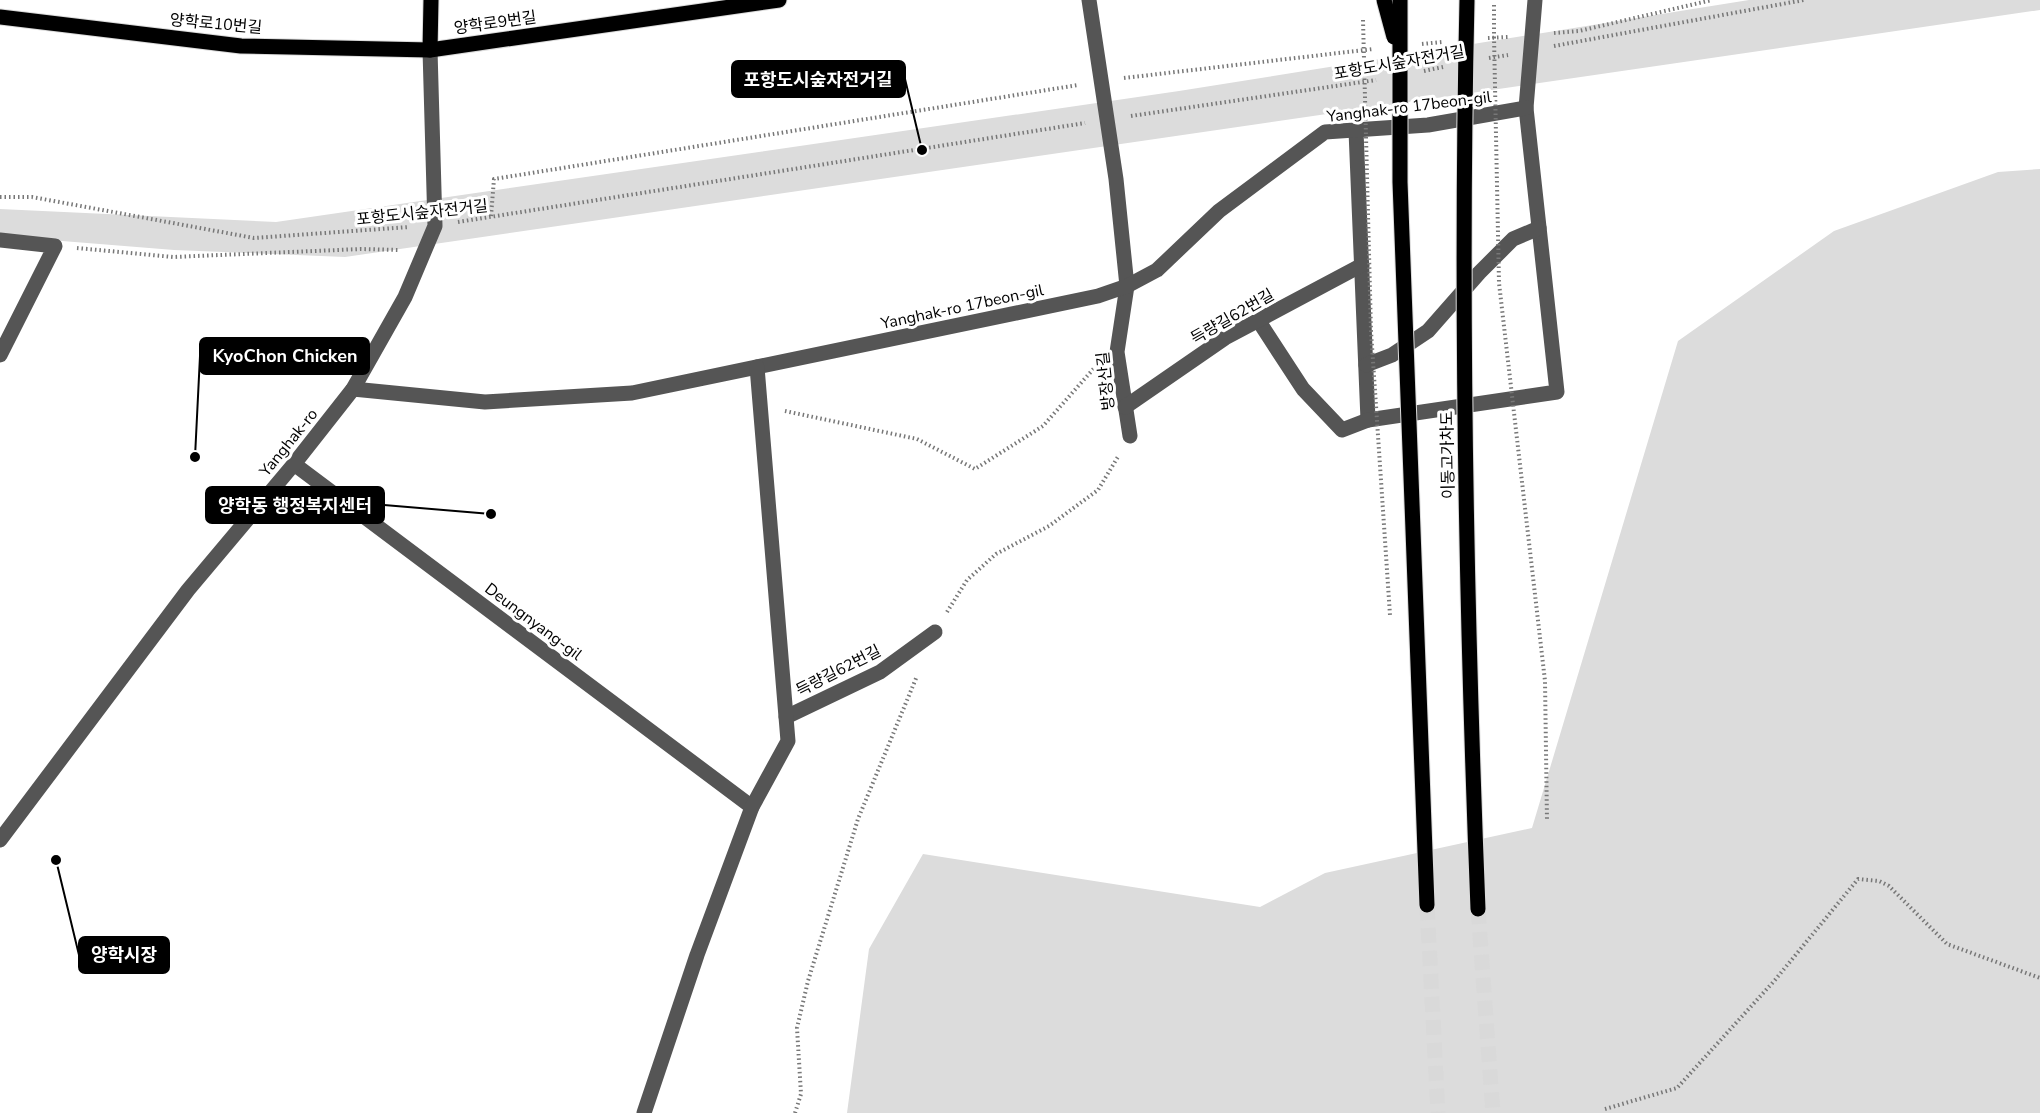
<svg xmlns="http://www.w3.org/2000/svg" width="2040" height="1113" font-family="'Nunito Sans','Noto Sans KR',sans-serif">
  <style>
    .green { fill: #dcdcdc }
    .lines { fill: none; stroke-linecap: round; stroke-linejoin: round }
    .major-tunnel { stroke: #d9d9d9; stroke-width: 15; stroke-dasharray: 15 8; stroke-linecap: butt }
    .major-casing { stroke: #dbdbdb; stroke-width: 17 }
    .path { stroke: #777; stroke-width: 4; stroke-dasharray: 1.5 3; stroke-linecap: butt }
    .minor { stroke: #555; stroke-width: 15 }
    .major { stroke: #000; stroke-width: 15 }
    .major-bridge-casing { stroke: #dbdbdb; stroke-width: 17; stroke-linecap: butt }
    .path-bridge { stroke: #777; stroke-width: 4; stroke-dasharray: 1.5 3; stroke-linecap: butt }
    .major-bridge { stroke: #000; stroke-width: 15 }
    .labels { text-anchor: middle; stroke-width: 6; stroke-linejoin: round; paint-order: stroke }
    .street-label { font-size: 16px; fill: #000; stroke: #fff }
    .leader { fill: none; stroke: #000; stroke-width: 2 }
    .callout-dot { fill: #000; stroke: #fff; stroke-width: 2 }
    .callout { fill: #000; stroke: #000; stroke-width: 2 }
    .callout-label { font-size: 18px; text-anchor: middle; font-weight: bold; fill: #fff }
  </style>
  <rect width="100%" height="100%" fill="#fff"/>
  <g class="green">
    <path d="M1749,0H2040V10L345,257L174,250L0,236V209L276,222L1179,91Z"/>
    <path d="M2040,169V1113H847L869,949L923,854L1260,907L1325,873L1532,828L1678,341L1834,231L1998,172Z"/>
  </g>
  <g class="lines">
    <g class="major-tunnel">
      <path d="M1427,905L1438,1113"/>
      <path d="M1478,909L1493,1113"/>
    </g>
    <g class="major-casing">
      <g id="major">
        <path d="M0,17L241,46L430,50L779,0"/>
        <path d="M430,50L431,0"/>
      </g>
    </g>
    <g class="path">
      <path d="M1494,5V37"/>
      <path d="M1554,33L1579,31L1712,0"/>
      <path d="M1488,38L1508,37"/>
      <path d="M1422,44L1442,42"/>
      <path d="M1554,46L1804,0"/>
      <path d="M1489,58L1508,55"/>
      <path d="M1424,71L1443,67"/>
      <path d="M1124,78L1373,49"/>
      <path d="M1131,116L1376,80"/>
      <path d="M0,197H32L254,238L409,227"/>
      <path d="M491,216L494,179L1078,85"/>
      <path d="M458,222L1085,123"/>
      <path d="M77,248L173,257L361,249L399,250"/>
      <path d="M785,411L917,439L975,469L1043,426L1096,366"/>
      <path d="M947,612L967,580L996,554L1049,526L1098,490L1119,455"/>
      <path d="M1605,1109L1677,1088L1775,980L1858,879L1879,881L1889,886L1947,944L2040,978"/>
      <path d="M795,1113L801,1094L797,1028L808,981L858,819L917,676"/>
    </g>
    <g class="minor">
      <path d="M1089,0L1116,179L1127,286L1117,352L1130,436"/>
      <path d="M1356,131L1368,420L1557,392L1526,108L1535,0"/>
      <path d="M0,240L55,246L0,355"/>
      <path d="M1258,320L1303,389L1342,430L1368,420"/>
      <path d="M1366,365L1392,355L1428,331L1479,273L1513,239L1539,228"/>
      <path d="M353,389L485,402L632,393L1098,296L1127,286L1157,270L1219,211L1325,132L1428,125L1526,108"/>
      <path d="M1125,407L1225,338L1362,265"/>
      <path d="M294,464L752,807"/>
      <path d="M786,717L880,672L935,632"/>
      <path d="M0,840L188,590L294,464L353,389L405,297L435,226L430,50"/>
      <path d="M644,1113L697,955L752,807L788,741L757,367"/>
    </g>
    <use href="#major" class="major"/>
    <g class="major-bridge-casing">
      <g id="major-bridge">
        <path d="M1384,0L1394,37"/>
        <path d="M1400,0V182L1427,905"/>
        <path d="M1467,0C1460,303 1466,606 1478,909"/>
      </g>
    </g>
    <g class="path-bridge">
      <path d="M1363,20L1371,331L1390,615"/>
      <path d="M1494,37L1499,283L1545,681L1547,821"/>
    </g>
    <use href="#major-bridge" class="major-bridge"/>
  </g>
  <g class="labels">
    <g class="street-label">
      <text transform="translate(495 22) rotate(-8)" y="6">양학로9번길</text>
      <text transform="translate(216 23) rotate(5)" y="6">양학로10번길</text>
      <text transform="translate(1399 62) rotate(-10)" y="6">포항도시숲자전거길</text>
      <text transform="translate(1409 106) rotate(-7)" y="6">Yanghak-ro 17beon-gil</text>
      <text transform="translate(422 212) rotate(-6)" y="6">포항도시숲자전거길</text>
      <text transform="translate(962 306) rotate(-12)" y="6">Yanghak-ro 17beon-gil</text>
      <text transform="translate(1232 316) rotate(-30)" y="6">득량길62번길</text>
      <text transform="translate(1105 381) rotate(-96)" y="6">방장산길</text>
      <text transform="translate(288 442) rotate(-51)" y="6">Yanghak-ro</text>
      <text transform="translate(1447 455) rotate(-91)" y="6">이동고가차도</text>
      <text transform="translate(534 621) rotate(37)" y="6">Deungnyang-gil</text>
      <text transform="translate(838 670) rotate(-27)" y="6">득량길62번길</text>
    </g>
  </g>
  <path class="leader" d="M922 150L905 79M195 457L200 356M491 514L384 505M56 860L79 955"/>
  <g class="callout-dot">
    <circle cx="922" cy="150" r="6"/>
    <circle cx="195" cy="457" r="6"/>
    <circle cx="491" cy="514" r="6"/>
    <circle cx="56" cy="860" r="6"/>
  </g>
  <g class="callout">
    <rect x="732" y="61" width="173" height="36" rx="6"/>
    <rect x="200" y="338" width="169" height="36" rx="6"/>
    <rect x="206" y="487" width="178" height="36" rx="6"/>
    <rect x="79" y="937" width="90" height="36" rx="6"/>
  </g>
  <g class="callout-label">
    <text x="818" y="86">포항도시숲자전거길</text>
    <text x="285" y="362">KyoChon Chicken</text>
    <text x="295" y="512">양학동 행정복지센터</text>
    <text x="124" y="961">양학시장</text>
  </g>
</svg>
